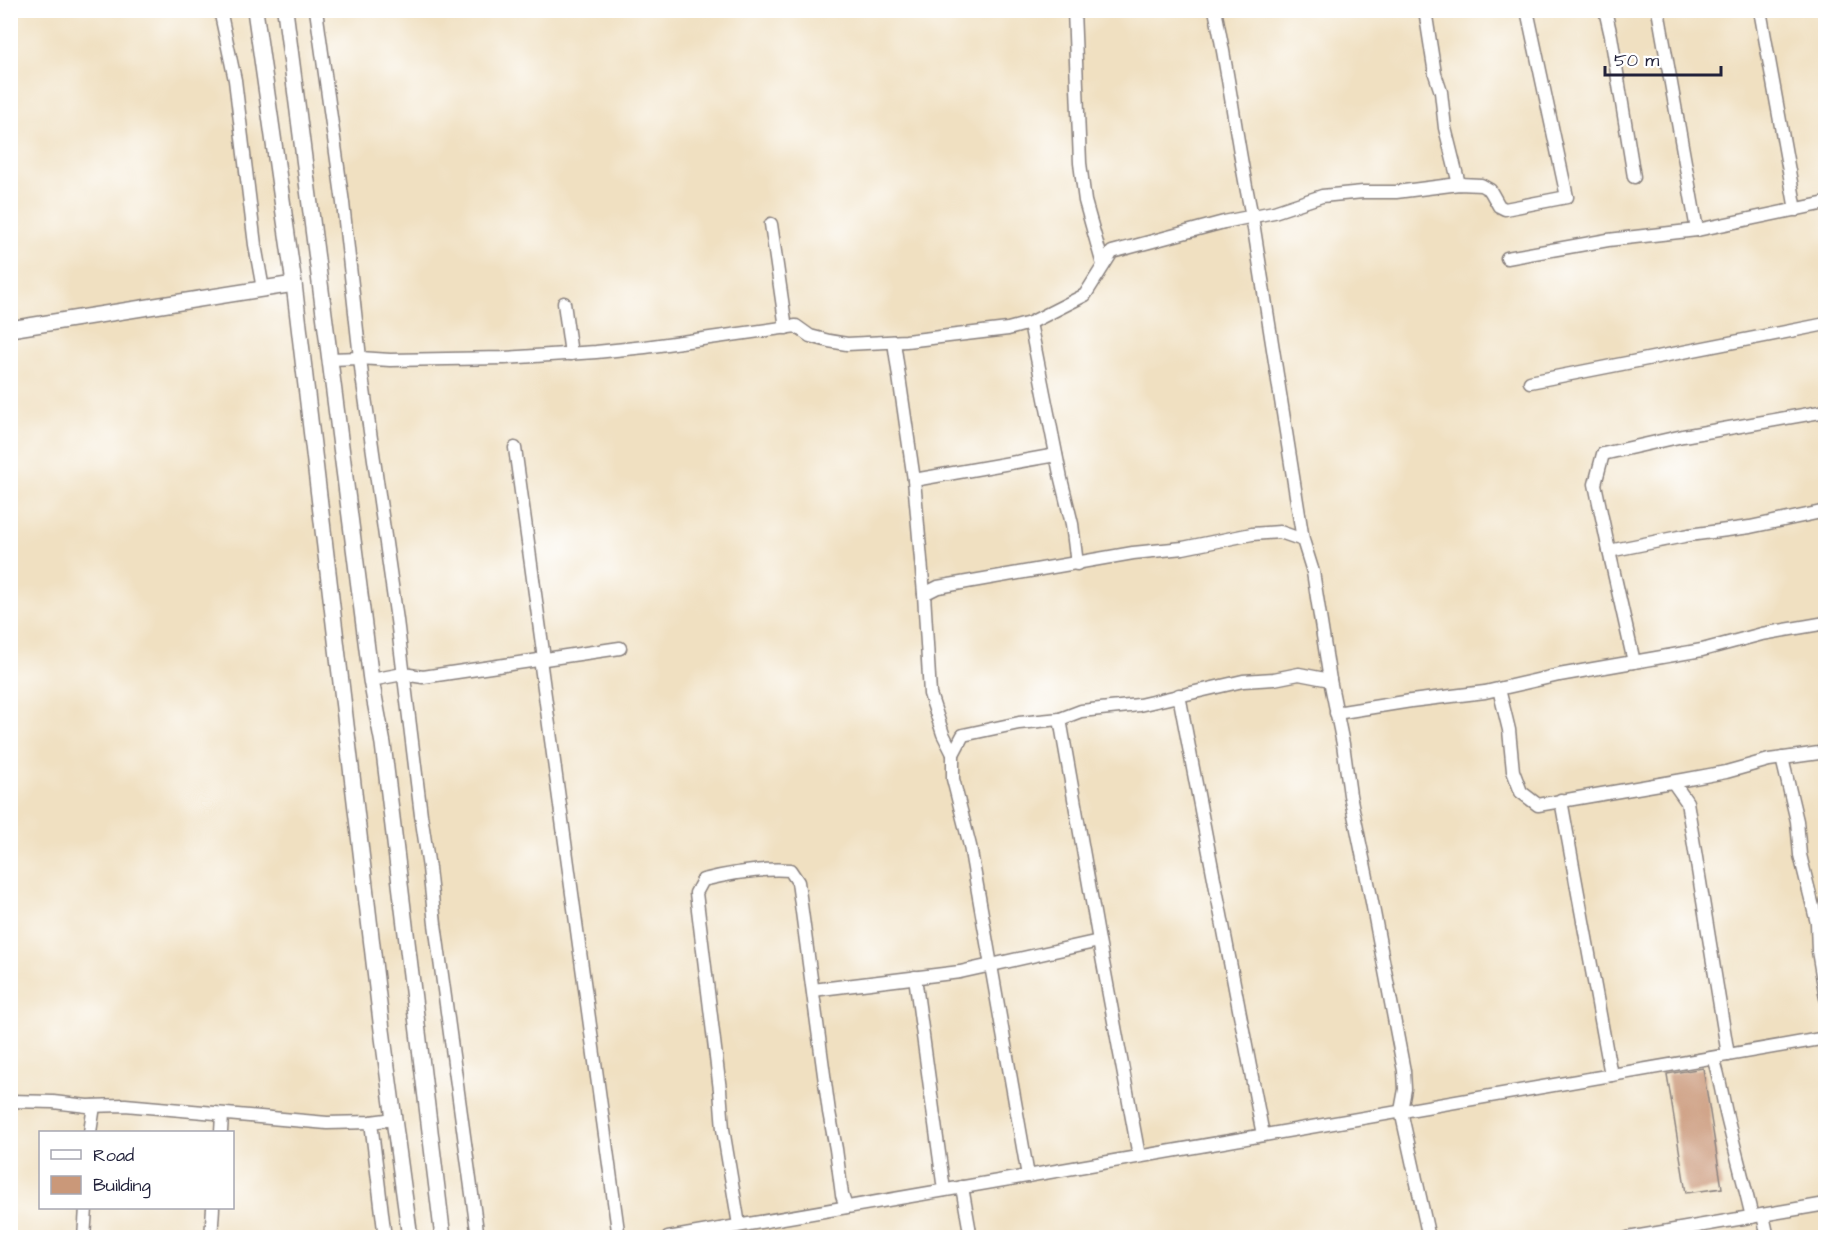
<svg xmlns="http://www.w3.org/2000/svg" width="1836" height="1248" font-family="'Architects Daughter',sans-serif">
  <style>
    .building { fill: #ca9879 }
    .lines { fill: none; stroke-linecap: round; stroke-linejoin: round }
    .minor-casing { stroke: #89817e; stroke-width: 15 }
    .tertiary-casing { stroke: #89817e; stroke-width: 18 }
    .minor { stroke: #fff; stroke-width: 12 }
    .tertiary { stroke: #fff; stroke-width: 15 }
  </style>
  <rect width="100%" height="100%" fill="#fff"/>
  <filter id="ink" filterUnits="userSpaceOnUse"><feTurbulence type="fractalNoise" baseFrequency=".0167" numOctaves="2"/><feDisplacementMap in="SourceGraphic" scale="12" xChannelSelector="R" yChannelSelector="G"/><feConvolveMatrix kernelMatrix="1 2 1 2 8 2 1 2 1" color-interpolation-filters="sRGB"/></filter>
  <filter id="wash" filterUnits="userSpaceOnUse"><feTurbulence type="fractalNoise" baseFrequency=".008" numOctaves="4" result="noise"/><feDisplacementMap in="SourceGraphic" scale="24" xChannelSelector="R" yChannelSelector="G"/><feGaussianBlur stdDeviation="1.35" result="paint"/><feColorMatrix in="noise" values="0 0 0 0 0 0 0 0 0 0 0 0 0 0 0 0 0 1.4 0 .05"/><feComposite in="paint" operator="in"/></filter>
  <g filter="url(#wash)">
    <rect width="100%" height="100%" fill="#f0e0c1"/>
    <g id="blocks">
      <path class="building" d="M1703,1068L1722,1188L1686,1193L1667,1074Z"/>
    </g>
  </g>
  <g filter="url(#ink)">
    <use href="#blocks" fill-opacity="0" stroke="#89817e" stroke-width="1.5"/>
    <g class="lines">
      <g class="minor-casing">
        <g id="minor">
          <path d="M220,10L235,80L255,245L263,289"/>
          <path d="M316,10L343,203L362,376L397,620L421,815L429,868L435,924L478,1238"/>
          <path d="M1074,10L1080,163L1085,201L1103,265"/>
          <path d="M1215,10C1230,79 1237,148 1252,216L1303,540"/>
          <path d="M1425,10L1435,74L1441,92L1445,128L1459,184"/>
          <path d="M1605,10L1611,36L1634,177"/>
          <path d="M1658,10L1697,230"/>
          <path d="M1760,10L1796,210"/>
          <path d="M771,224L786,328"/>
          <path d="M1507,258L1608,240L1697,230L1826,203"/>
          <path d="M564,303L571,354"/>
          <path d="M1030,323L1061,479L1072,524L1077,564"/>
          <path d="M894,342L914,480"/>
          <path d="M330,359L360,358L390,360L504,358L596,352L645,347L796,326L810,336L829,341L847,344L906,341L1008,329L1030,323L1085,295L1112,252L1224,222L1274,212L1322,196L1363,192H1396L1459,184L1481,185L1490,190L1499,206L1505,209L1567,197L1527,10"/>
          <path d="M1530,382L1826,324"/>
          <path d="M515,448L544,659"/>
          <path d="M1609,551L1689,535L1750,527L1826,511"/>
          <path d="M924,594L914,480L1056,455"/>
          <path d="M540,659L619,1238"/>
          <path d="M1634,662L1609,551L1595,484L1603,454L1683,436L1826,411"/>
          <path d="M371,680L403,674L423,677L620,648"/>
          <path d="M1499,689L1509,730L1513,771L1521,792L1538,805L1683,780L1726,772L1769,760L1826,752"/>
          <path d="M1179,695L1263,1135"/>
          <path d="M1336,713L1411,701L1485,692L1559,675L1702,650L1762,634L1826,623"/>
          <path d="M1060,719L1099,941"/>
          <path d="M953,754L943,734L930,694L924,594L938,587L1133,553L1183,548L1252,534L1280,532L1303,540L1313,572L1330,680"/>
          <path d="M1782,758L1797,821L1800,855L1817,923L1818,951L1826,998"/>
          <path d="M1673,782L1687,802L1728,1055"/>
          <path d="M1561,800L1611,1075"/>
          <path d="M915,977L944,1190"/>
          <path d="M813,990L960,972L1099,941L1139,1156"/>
          <path d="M1713,1058C1720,1077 1722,1097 1727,1117C1735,1150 1744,1183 1752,1217"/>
          <path d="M10,1101L53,1102L87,1106L125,1105L327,1123L371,1122L394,1119"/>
          <path d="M371,1122L385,1238"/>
          <path d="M90,1132L94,1106"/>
          <path d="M221,1132L222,1115"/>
          <path d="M1028,1176L970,846L953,779V754L963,735L1019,723L1060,719L1081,711L1139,705L1243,681L1274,679L1299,674L1330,680L1343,744L1350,795L1372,902L1404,1071L1405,1089L1401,1111L1429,1238"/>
          <path d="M962,1187L971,1238"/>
          <path d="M1763,1215L1768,1238"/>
          <path d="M739,1225L723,1129L720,1090L696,893L703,880C731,873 760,868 790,870L798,882L829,1112L836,1149L842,1195L846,1207"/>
          <path d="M84,1238L86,1208"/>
          <path d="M211,1238L213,1208"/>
          <path d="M668,1238L1826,1038"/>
          <path d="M1628,1238L1826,1204"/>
        </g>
      </g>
      <g class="tertiary-casing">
        <g id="tertiary">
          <path d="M255,10L294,284L382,1030L410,1238"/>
          <path d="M285,10L371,680L383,744L443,1238"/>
          <path d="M10,329L294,284"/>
        </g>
      </g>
      <use href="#minor" class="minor"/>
      <use href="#tertiary" class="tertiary"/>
    </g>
  </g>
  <rect width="1836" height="1248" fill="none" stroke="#fff" stroke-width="36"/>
  <rect x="39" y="1131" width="195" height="78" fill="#ffffff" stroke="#a7a7b1" stroke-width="1.5"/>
  <rect x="51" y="1150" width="30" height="9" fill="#ffffff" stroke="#a7a7b1" stroke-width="1.5"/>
  <text x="93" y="1161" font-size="18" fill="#22223b">Road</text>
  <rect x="51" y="1176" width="30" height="18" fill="#ca9879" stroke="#a7a7b1" stroke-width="1.5"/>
  <text x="93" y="1191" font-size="18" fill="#22223b">Building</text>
  <path d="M1605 66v9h116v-9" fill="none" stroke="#22223b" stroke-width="3"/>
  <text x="1614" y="66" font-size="18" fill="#22223b" stroke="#ffffff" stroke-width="4.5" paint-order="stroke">50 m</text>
</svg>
